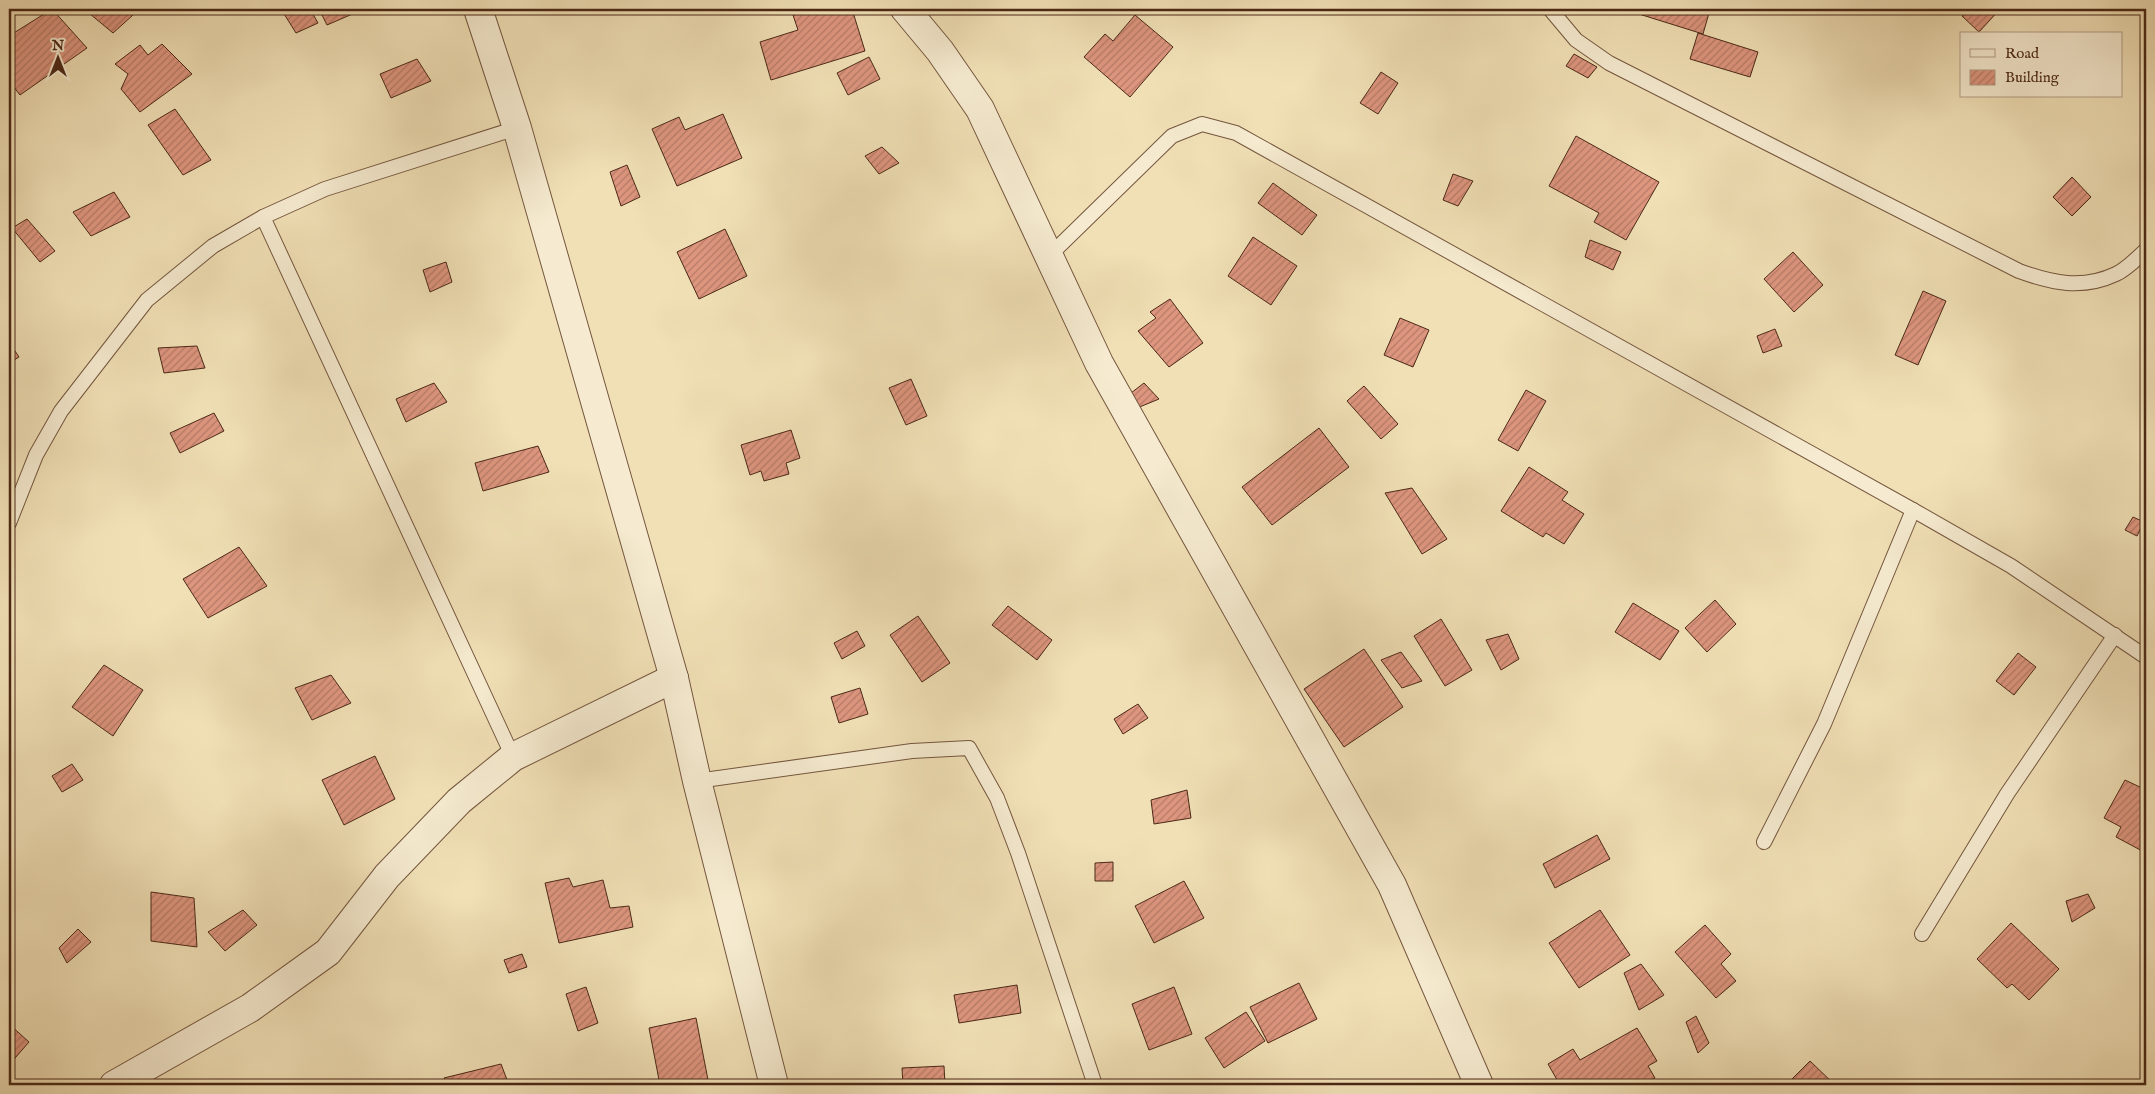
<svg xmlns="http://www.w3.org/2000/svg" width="2155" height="1094" font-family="'IM FELL English',serif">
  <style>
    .building { fill: url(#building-hatch); stroke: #4b2816 }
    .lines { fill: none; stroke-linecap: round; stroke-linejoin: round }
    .lane-casing { stroke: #74563e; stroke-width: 16 }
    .street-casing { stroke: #74563e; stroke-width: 30 }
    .lane { stroke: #f6ebd0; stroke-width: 14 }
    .street { stroke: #f6ebd0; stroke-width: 28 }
  </style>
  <defs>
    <pattern id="building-hatch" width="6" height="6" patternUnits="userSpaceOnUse" patternTransform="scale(1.25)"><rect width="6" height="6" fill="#de967f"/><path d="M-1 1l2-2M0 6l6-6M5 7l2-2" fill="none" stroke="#b67a67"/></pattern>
  </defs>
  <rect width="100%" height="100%" fill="#f1e0b6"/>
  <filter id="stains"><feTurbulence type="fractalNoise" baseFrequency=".004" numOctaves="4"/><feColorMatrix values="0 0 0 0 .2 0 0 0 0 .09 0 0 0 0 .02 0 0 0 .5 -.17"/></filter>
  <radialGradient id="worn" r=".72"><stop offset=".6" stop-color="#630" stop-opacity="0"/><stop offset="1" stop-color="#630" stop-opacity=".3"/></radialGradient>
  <g class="building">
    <path d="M52,9L87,48L20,95L9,81V36Z"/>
    <path d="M84,9H125L133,15L113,33Z"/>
    <path d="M281,9H310L318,23L296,33Z"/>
    <path d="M319,9H364L327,25Z"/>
    <path d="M791,9H852L865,51L771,80L760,42L798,30Z"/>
    <path d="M1640,9H1694L1709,13L1703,34L1639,14Z"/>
    <path d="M1969,9H2000L1979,32L1962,16Z"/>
    <path d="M1135,15L1173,47L1130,97L1084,57L1105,34L1113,41Z"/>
    <path d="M1698,33L1758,52L1750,77L1690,59Z"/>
    <path d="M162,44L192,74L140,112L121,89L128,74L115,64L140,45L148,55Z"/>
    <path d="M1574,54L1597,67L1588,78L1566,66Z"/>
    <path d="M869,57L880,79L848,95L837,73Z"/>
    <path d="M417,59L431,81L391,98L380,74Z"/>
    <path d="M1381,72L1398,83L1378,114L1360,103Z"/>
    <path d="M175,109L211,160L183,175L148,125Z"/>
    <path d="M723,114L742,158L677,186L652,129L679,117L685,130Z"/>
    <path d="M1576,136L1659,182L1626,240L1594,222L1599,213L1549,186Z"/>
    <path d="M882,147L899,163L879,174L865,156Z"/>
    <path d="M627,165L640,197L621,206L610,172Z"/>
    <path d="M1453,174L1473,181L1458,206L1443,200Z"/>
    <path d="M2072,177L2091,197L2072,216L2053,197Z"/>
    <path d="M1273,183L1317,215L1302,235L1258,203Z"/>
    <path d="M114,192L130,217L91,236L73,212Z"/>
    <path d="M27,219L55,251L40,262L12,228Z"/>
    <path d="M725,229L747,276L699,299L677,252Z"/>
    <path d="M1253,237L1297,266L1271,305L1228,276Z"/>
    <path d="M1590,240L1621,252L1613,270L1585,257Z"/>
    <path d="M1793,252L1823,285L1794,312L1764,279Z"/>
    <path d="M446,262L452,282L430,292L423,270Z"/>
    <path d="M1923,291L1946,301L1918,365L1895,355Z"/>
    <path d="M1170,299L1203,343L1169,367L1138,331L1156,318L1150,312Z"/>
    <path d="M1400,318L1429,330L1413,367L1384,355Z"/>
    <path d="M1775,329L1782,346L1763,353L1757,336Z"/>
    <path d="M9,342L19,357L9,363Z"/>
    <path d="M197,346L205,368L164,373L158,348Z"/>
    <path d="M911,379L927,416L906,425L889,388Z"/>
    <path d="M434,383L447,402L406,422L396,399Z"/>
    <path d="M1144,383L1159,399L1137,408L1131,393Z"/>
    <path d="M1364,386L1398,424L1381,439L1347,401Z"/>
    <path d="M1526,390L1546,401L1518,451L1498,440Z"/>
    <path d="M214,413L224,431L180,453L170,433Z"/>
    <path d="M1319,428L1349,467L1272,525L1242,487Z"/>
    <path d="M791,430L800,458L786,463L789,474L764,481L761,471L750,475L741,445Z"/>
    <path d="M538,446L549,472L483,491L475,463Z"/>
    <path d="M1529,467L1568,492L1562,500L1584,514L1564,544L1546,533L1543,537L1501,511Z"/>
    <path d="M1412,488L1447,539L1422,554L1385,493Z"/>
    <path d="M2133,517L2144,522L2137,536L2125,530Z"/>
    <path d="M239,547L267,586L208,618L183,579Z"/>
    <path d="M1715,600L1736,624L1707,652L1685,628Z"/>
    <path d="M1633,603L1679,631L1660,660L1615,632Z"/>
    <path d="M1008,606L1052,640L1037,660L992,625Z"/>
    <path d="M918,616L950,663L922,682L890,635Z"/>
    <path d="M1441,619L1472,670L1445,686L1414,636Z"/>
    <path d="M857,631L865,646L842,659L834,643Z"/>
    <path d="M1508,634L1519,659L1501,670L1486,640Z"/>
    <path d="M1364,649L1403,707L1344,747L1304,689Z"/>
    <path d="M1401,652L1422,681L1402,688L1381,660Z"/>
    <path d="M2018,653L2036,667L2014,695L1996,681Z"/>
    <path d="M104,665L143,690L113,736L72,707Z"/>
    <path d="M331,675L351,703L312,720L295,688Z"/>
    <path d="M860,688L868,714L839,723L831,697Z"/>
    <path d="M1138,704L1148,718L1123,734L1114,719Z"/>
    <path d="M375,756L395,799L344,825L322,780Z"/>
    <path d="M72,764L83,780L62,792L52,776Z"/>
    <path d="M2125,780L2142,788L2146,780V853L2116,837L2121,827L2104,818Z"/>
    <path d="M1187,790L1191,818L1154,824L1151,800Z"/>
    <path d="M1597,835L1610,859L1555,888L1543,864Z"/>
    <path d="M1113,862V881H1095V863Z"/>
    <path d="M569,878L573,887L603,880L610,908L629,906L633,927L559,943L545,883Z"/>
    <path d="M1184,881L1204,918L1154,943L1135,906Z"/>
    <path d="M151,892L194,898L197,947L151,941Z"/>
    <path d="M2088,894L2095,908L2072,922L2066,901Z"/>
    <path d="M243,910L257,925L225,951L208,932Z"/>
    <path d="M1600,910L1630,955L1579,988L1549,943Z"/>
    <path d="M2011,923L2059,969L2029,1000L2012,984L2007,988L1977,959Z"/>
    <path d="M1705,925L1731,954L1721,964L1736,981L1716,998L1675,952Z"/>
    <path d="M78,929L91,942L67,963L59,948Z"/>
    <path d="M522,954L527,967L509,973L504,960Z"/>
    <path d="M1641,964L1664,995L1639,1010L1624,973Z"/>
    <path d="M1299,983L1317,1019L1268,1043L1250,1007Z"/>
    <path d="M1017,985L1021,1013L959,1023L954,995Z"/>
    <path d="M586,987L598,1023L578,1031L566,994Z"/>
    <path d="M1174,987L1192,1034L1149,1050L1132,1004Z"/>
    <path d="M1246,1012L1265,1041L1224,1068L1205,1038Z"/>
    <path d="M1696,1016L1709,1043L1698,1053L1686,1022Z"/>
    <path d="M696,1018L709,1085H660L649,1028Z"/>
    <path d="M9,1024L29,1042L9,1065Z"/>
    <path d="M1637,1028L1657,1061L1648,1066L1655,1078L1642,1085H1560L1548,1064L1573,1049L1580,1060Z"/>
    <path d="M1810,1061L1835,1085H1786Z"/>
    <path d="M501,1064L509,1085H447L444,1078Z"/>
    <path d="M944,1066L945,1085H903L902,1068Z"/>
  </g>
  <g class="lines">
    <g class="lane-casing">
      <g id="lane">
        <path d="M1550,9L1576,40L1609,63L2019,271C2052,283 2082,290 2116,274C2127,269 2137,258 2146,250"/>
        <path d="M263,217L513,757"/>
        <path d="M1050,255L1172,136L1202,124L1236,133L1913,510L2011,566L2146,657"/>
        <path d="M9,523L36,455L61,411L147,300L213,246L263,217L325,189L517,128"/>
        <path d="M697,781L912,751L969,748L997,798L1018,853L1095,1085"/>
        <path d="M1764,842L1824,724L1913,510"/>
        <path d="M1922,934L2007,794L2115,635"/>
      </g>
    </g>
    <g class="street-casing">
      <g id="street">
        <path d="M478,9L517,128L674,678L697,781L774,1085"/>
        <path d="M905,9L940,51L980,109L1099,363L1392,885L1479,1085"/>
        <path d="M114,1085L250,1008L328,952L387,876L459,801L513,757L674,678"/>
      </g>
    </g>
    <use href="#lane" class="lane"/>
    <use href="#street" class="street"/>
  </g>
  <rect width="2155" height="1094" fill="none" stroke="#f1e0b6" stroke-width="30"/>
  <rect x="10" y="10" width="2135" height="1074" fill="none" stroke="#4b2816" stroke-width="2.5"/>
  <rect x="15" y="15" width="2125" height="1064" fill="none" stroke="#4b2816"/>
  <rect x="1960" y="32" width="162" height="65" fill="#f6ebd0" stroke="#b29d86"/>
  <rect x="1970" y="49" width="25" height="8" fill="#f6ebd0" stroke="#b29d86"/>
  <text x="2005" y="58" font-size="15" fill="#4b2816">Road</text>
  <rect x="1970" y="70" width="25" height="15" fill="url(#building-hatch)" stroke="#b29d86"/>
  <text x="2005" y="82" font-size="15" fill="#4b2816">Building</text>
  <g transform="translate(58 58)" stroke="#f6ebd0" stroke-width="4" paint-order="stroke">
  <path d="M0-4L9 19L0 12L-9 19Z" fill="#4b2816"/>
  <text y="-8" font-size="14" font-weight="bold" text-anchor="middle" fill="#4b2816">N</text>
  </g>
  <rect width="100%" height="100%" filter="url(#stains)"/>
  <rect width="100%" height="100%" fill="url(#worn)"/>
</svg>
